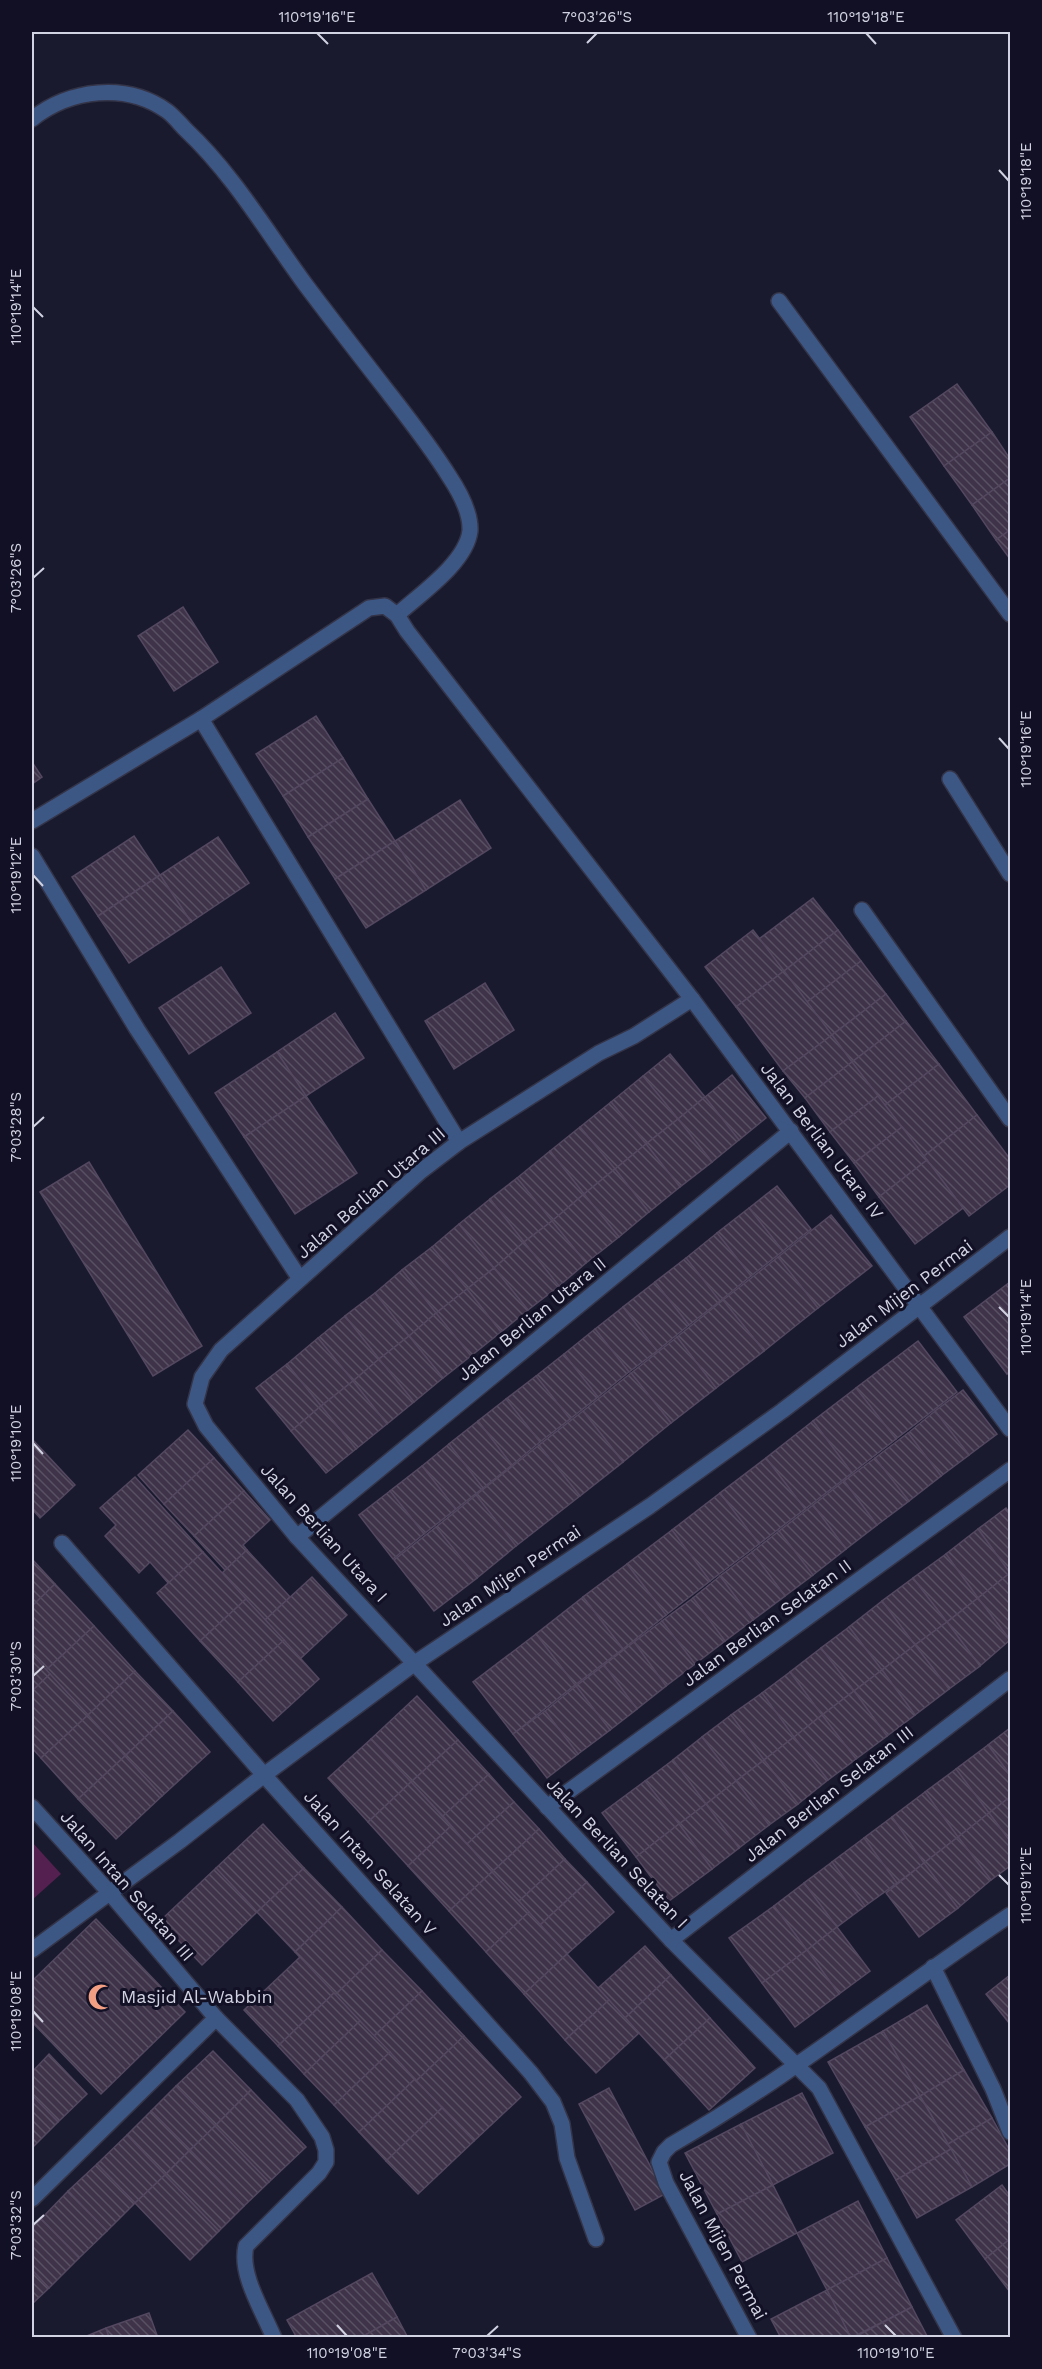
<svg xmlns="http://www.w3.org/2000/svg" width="1042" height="2369" font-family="'Work Sans',sans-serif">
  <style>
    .grass { fill: #532050 }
    .building { fill: url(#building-back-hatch); stroke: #53485f; stroke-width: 1.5 }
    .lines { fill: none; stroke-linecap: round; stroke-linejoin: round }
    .minor-casing { stroke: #343448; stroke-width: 18 }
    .minor { stroke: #3d5785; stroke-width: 15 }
    .ticks { fill: none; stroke: #d2d3e2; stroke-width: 2 }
    .labels { text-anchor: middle; stroke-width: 6; stroke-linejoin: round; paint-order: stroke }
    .street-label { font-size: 18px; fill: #d2d3e2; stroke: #111025 }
    .poi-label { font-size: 18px; fill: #d2d3e2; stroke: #111025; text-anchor: start }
    .neatline { fill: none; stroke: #d2d3e2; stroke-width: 2 }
    .ticks-label { font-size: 15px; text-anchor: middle; fill: #d2d3e2 }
  </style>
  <defs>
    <pattern id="building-back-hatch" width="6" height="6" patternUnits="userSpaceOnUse" patternTransform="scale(1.5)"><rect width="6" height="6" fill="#3e3349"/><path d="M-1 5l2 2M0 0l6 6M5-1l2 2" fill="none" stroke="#595063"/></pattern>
  </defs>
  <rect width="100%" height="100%" fill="#1a1a2f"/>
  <path class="grass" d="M32,1842L61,1874L32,1900Z"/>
  <g class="building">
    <path d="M957,384L992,432L944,466L910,417Z"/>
    <path d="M992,432L1010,459V478L972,505L944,466Z"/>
    <path d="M1010,478V530L996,540L972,505Z"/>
    <path d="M1010,530V559L996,540Z"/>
    <path d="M183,607L218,662L174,691L138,636Z"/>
    <path d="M316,716L343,758L283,796L256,754Z"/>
    <path d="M343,758L368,799L308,837L283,796Z"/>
    <path d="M32,762L42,777L32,784Z"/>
    <path d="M368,799L395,841L335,879L308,837Z"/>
    <path d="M460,800L491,848L426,890L395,841Z"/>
    <path d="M134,836L160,875L98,916L72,877Z"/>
    <path d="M218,837L249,883L191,922L160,875Z"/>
    <path d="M395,841L426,890L366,928L335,879Z"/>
    <path d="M160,875L191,922L129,963L98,916Z"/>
    <path d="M813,898L838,930L784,971L759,939Z"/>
    <path d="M753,930L784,971L736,1007L705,967Z"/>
    <path d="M838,930L861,961L807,1002L784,971Z"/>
    <path d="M861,961L886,994L832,1035L807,1002Z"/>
    <path d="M221,967L251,1013L189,1054L159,1008Z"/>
    <path d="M784,971L832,1035L783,1071L736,1007Z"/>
    <path d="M485,983L514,1030L454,1069L425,1021Z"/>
    <path d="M886,994L906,1021L852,1062L832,1035Z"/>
    <path d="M335,1013L364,1058L306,1096L277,1052Z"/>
    <path d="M906,1021L939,1064L885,1105L852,1062Z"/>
    <path d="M832,1035L852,1062L805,1098L783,1071Z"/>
    <path d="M277,1052L306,1096L244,1137L215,1093Z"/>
    <path d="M670,1054L705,1097L678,1119L643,1076Z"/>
    <path d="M852,1062L878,1096L830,1132L805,1098Z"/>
    <path d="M939,1064L977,1115L924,1156L885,1105Z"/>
    <path d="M732,1075L766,1118L739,1140L705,1097Z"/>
    <path d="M643,1076L678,1119L646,1144L611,1102Z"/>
    <path d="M306,1096L357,1173L295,1214L244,1137Z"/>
    <path d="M878,1096L902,1127L854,1163L830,1132Z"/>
    <path d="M705,1097L739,1140L712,1162L678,1119Z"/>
    <path d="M611,1102L646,1144L615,1169L580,1127Z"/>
    <path d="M977,1115L1010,1159V1185L969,1216L924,1156Z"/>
    <path d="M678,1119L712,1162L680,1187L646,1144Z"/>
    <path d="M580,1127L615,1169L584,1194L550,1151Z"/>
    <path d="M902,1127L927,1160L879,1197L854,1163Z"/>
    <path d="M646,1144L680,1187L649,1212L615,1169Z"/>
    <path d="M550,1151L584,1194L552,1221L517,1178Z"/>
    <path d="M927,1160L963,1208L915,1244L879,1197Z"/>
    <path d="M89,1162L202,1346L153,1376L40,1192Z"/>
    <path d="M615,1169L649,1212L619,1237L584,1194Z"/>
    <path d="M517,1178L552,1221L524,1242L490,1199Z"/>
    <path d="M777,1186L811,1229L783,1251L749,1208Z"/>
    <path d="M584,1194L619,1237L586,1263L552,1221Z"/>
    <path d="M490,1199L524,1242L494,1268L459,1224Z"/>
    <path d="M749,1208L783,1251L751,1276L717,1233Z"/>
    <path d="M831,1215L872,1266L818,1308L778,1257Z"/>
    <path d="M552,1221L586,1263L559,1286L524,1242Z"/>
    <path d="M459,1224L494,1268L467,1289L432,1247Z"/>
    <path d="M717,1233L751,1276L720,1301L686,1258Z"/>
    <path d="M524,1242L559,1286L528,1310L494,1268Z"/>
    <path d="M432,1247L467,1289L436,1313L402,1270Z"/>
    <path d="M778,1257L818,1308L764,1351L723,1300Z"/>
    <path d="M686,1258L720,1301L689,1325L655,1282Z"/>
    <path d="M494,1268L528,1310L501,1332L467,1289Z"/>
    <path d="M402,1270L436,1313L409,1336L375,1293Z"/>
    <path d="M655,1282L689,1325L657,1351L623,1307Z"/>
    <path d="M1010,1282V1371L1007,1374L964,1317Z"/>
    <path d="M467,1289L501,1332L471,1356L436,1313Z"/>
    <path d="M375,1293L409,1336L379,1359L345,1316Z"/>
    <path d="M723,1300L764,1351L716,1388L677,1337Z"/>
    <path d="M623,1307L657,1351L629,1372L595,1329Z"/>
    <path d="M436,1313L471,1356L443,1378L409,1336Z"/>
    <path d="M345,1316L379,1359L353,1381L318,1338Z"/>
    <path d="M595,1329L629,1372L598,1397L564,1354Z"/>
    <path d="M409,1336L443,1378L414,1402L379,1359Z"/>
    <path d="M677,1337L716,1388L671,1423L631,1373Z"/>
    <path d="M318,1338L353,1381L321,1406L287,1364Z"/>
    <path d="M918,1341L957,1392L896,1439L856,1388Z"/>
    <path d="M564,1354L598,1397L570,1419L536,1376Z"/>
    <path d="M379,1359L414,1402L387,1424L353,1381Z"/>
    <path d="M287,1364L321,1406L291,1431L256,1388Z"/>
    <path d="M631,1373L671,1423L623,1462L583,1411Z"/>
    <path d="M536,1376L570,1419L540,1442L506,1399Z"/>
    <path d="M353,1381L387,1424L356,1449L321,1406Z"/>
    <path d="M856,1388L896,1439L852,1473L813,1421Z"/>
    <path d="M963,1390L997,1434L969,1455L935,1411Z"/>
    <path d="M506,1399L540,1442L512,1465L478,1421Z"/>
    <path d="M321,1406L356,1449L326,1473L291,1431Z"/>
    <path d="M583,1411L623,1462L580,1496L539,1445Z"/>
    <path d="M935,1411L969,1455L941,1476L908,1433Z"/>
    <path d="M478,1421L512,1465L483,1488L449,1444Z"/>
    <path d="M813,1421L852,1473L805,1509L766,1458Z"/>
    <path d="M188,1430L214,1458L164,1504L138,1475Z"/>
    <path d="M908,1433L941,1476L909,1501L875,1458Z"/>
    <path d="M32,1439L75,1485L40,1518L32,1509Z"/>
    <path d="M449,1444L483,1488L456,1509L422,1466Z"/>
    <path d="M539,1445L580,1496L516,1546L476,1495Z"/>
    <path d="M214,1458L244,1491L194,1536L164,1504Z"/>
    <path d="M766,1458L805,1509L759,1544L720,1493Z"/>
    <path d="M875,1458L909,1501L877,1525L844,1481Z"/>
    <path d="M422,1466L456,1509L424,1534L390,1491Z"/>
    <path d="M135,1477L203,1552L169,1584L150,1562L139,1573L105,1536L116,1525L100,1508Z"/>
    <path d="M844,1481L877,1525L846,1549L813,1505Z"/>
    <path d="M244,1491L270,1520L243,1545L247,1550L225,1570L194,1536Z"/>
    <path d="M390,1491L424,1534L393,1559L359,1515Z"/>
    <path d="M720,1493L759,1544L710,1581L672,1530Z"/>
    <path d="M476,1495L516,1546L477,1578L436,1527Z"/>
    <path d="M813,1505L846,1549L813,1575L779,1531Z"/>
    <path d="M1006,1508L1010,1514V1573L978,1529Z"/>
    <path d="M436,1527L477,1578L434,1611L394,1560Z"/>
    <path d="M978,1529L1010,1573L978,1598L946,1554Z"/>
    <path d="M672,1530L710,1581L666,1615L627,1564Z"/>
    <path d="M779,1531L813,1575L785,1596L752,1552Z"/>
    <path d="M247,1550L290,1597L265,1620L222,1573Z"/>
    <path d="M203,1552L246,1599L200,1641L157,1593Z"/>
    <path d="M752,1552L785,1596L753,1620L720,1576Z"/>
    <path d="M946,1554L978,1598L947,1622L913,1578Z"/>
    <path d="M32,1559L55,1584L32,1606Z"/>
    <path d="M627,1564L666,1615L623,1649L583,1597Z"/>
    <path d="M1010,1573V1640L978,1598Z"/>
    <path d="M720,1576L753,1620L725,1641L693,1598Z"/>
    <path d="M312,1577L347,1615L300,1659L265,1620Z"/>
    <path d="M913,1578L947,1622L915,1645L882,1601Z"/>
    <path d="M55,1584L94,1626L46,1670L32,1654V1606Z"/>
    <path d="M583,1597L623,1649L575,1685L536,1634Z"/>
    <path d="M693,1598L725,1641L695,1664L662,1621Z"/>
    <path d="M978,1598L1010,1640L980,1666L947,1622Z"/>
    <path d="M246,1599L284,1640L238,1682L200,1641Z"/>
    <path d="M882,1601L915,1645L882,1670L849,1627Z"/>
    <path d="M662,1621L695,1664L666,1686L634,1642Z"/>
    <path d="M947,1622L980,1666L949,1689L915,1645Z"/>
    <path d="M94,1626L135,1671L88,1715L46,1670Z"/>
    <path d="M849,1627L882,1670L854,1691L821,1648Z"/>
    <path d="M536,1634L575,1685L513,1734L473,1682Z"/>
    <path d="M284,1640L319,1679L273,1721L238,1682Z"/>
    <path d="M634,1642L666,1686L637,1709L604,1665Z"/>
    <path d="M915,1645L949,1689L915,1715L882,1670Z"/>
    <path d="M821,1648L854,1691L822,1715L790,1672Z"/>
    <path d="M32,1654L50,1674L32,1691Z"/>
    <path d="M604,1665L637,1709L610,1730L576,1686Z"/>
    <path d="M882,1670L915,1715L887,1736L854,1691Z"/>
    <path d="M135,1671L173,1711L125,1756L88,1715Z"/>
    <path d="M790,1672L822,1715L794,1737L762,1693Z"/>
    <path d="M50,1674L88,1715L41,1758L32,1748V1691Z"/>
    <path d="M576,1686L610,1730L578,1754L545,1711Z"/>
    <path d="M854,1691L887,1736L856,1759L822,1715Z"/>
    <path d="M762,1693L794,1737L764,1760L731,1715Z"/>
    <path d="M417,1696L458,1740L411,1782L371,1739Z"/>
    <path d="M173,1711L210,1752L162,1796L125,1756Z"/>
    <path d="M545,1711L578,1754L547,1778L513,1734Z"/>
    <path d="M88,1715L125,1756L78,1799L41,1758Z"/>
    <path d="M731,1715L764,1760L736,1781L702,1737Z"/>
    <path d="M822,1715L856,1759L828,1780L794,1737Z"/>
    <path d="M1010,1728V1775L988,1745Z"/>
    <path d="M702,1737L736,1781L706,1804L673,1760Z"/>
    <path d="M794,1737L828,1780L798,1804L764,1760Z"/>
    <path d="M371,1739L411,1782L368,1822L328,1778Z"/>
    <path d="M458,1740L489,1774L443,1816L411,1782Z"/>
    <path d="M988,1745L1010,1775V1797L989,1813L956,1769Z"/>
    <path d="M125,1756L162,1796L116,1839L78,1799Z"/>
    <path d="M673,1760L706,1804L679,1824L645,1781Z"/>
    <path d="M764,1760L798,1804L769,1825L736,1781Z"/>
    <path d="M956,1769L989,1813L958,1837L925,1792Z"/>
    <path d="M489,1774L514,1802L467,1844L443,1816Z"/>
    <path d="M645,1781L679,1824L636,1857L602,1813Z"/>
    <path d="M736,1781L769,1825L739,1848L706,1804Z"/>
    <path d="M411,1782L451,1826L408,1866L368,1822Z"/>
    <path d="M925,1792L958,1837L924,1863L892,1817Z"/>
    <path d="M1010,1797V1841L989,1813Z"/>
    <path d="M514,1802L539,1829L492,1872L467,1844Z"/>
    <path d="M706,1804L739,1848L712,1869L679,1824Z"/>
    <path d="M989,1813L1010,1841V1866L991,1880L958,1837Z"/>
    <path d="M892,1817L924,1863L897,1883L864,1838Z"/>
    <path d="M263,1824L304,1868L257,1912L216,1868Z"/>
    <path d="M679,1824L712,1869L669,1901L636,1857Z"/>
    <path d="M451,1826L492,1872L449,1911L408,1866Z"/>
    <path d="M539,1829L565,1859L519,1901L492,1872Z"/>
    <path d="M958,1837L991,1880L958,1908L924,1863Z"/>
    <path d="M864,1838L897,1883L865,1906L832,1862Z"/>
    <path d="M565,1859L587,1882L540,1925L519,1901Z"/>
    <path d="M832,1862L865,1906L837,1927L804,1883Z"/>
    <path d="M924,1863L958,1908L919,1937L886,1893Z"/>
    <path d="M216,1868L257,1912L202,1965L160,1921Z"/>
    <path d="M304,1868L342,1907L295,1952L257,1912Z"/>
    <path d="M492,1872L529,1912L486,1952L449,1911Z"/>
    <path d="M587,1882L614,1912L567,1954L540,1925Z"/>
    <path d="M804,1883L837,1927L807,1950L774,1906Z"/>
    <path d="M774,1906L807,1950L762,1983L729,1938Z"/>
    <path d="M342,1907L382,1950L335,1995L295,1952Z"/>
    <path d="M529,1912L567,1954L524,1994L486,1952Z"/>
    <path d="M96,1919L185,2012L101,2094L32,2022V1981Z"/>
    <path d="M837,1927L870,1971L839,1994L807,1950Z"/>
    <path d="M645,1946L671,1975L625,2018L598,1988Z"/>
    <path d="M382,1950L422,1991L374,2036L335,1995Z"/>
    <path d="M807,1950L839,1994L795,2027L762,1983Z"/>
    <path d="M567,1954L609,2000L565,2040L524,1994Z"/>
    <path d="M300,1957L334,1993L278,2046L244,2010Z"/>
    <path d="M671,1975L710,2018L664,2060L625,2018Z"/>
    <path d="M1010,1975V2024L986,1994Z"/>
    <path d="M422,1991L464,2036L416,2081L374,2036Z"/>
    <path d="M334,1993L360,2021L304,2074L278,2046Z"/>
    <path d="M609,2000L639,2033L596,2073L565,2040Z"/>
    <path d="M927,2005L964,2070L920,2096L883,2031Z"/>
    <path d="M710,2018L755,2068L709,2110L664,2060Z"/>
    <path d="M360,2021L390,2052L334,2105L304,2074Z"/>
    <path d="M883,2031L920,2096L865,2127L828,2062Z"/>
    <path d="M464,2036L521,2097L474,2141L416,2081Z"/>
    <path d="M213,2051L251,2090L215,2126L176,2086Z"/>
    <path d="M390,2052L415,2079L359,2132L334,2105Z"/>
    <path d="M49,2054L87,2094L58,2122L32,2095V2072Z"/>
    <path d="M964,2070L992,2118L948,2144L920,2096Z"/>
    <path d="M415,2079L442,2108L386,2161L359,2132Z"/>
    <path d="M176,2086L215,2126L190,2150L151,2111Z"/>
    <path d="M609,2088L665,2194L635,2210L579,2104Z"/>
    <path d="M251,2090L306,2147L269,2182L215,2126Z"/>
    <path d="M802,2093L833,2153L773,2185L741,2124Z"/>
    <path d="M32,2095L58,2122L32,2148Z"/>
    <path d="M920,2096L951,2149L896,2180L865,2127Z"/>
    <path d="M442,2108L474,2141L418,2194L386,2161Z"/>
    <path d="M151,2111L190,2150L165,2175L127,2135Z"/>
    <path d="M992,2118L1010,2151V2164L972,2187L948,2144Z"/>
    <path d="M741,2124L773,2185L717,2214L685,2153Z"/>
    <path d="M215,2126L269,2182L244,2206L190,2150Z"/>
    <path d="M127,2135L165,2175L135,2203L97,2164Z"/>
    <path d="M951,2149L972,2187L917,2218L896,2180Z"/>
    <path d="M190,2150L244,2206L219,2231L165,2175Z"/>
    <path d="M97,2164L135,2203L107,2231L68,2191Z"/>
    <path d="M165,2175L219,2231L190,2260L135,2203Z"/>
    <path d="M773,2185L797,2233L742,2262L717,2214Z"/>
    <path d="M1002,2185L1010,2196V2239L985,2259L956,2220Z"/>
    <path d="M68,2191L107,2231L79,2258L41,2219Z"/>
    <path d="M858,2201L887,2258L827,2290L797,2233Z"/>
    <path d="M41,2219L79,2258L49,2288L32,2270V2228Z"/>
    <path d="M1010,2239V2292L985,2259Z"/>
    <path d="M887,2258L912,2307L851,2338L827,2290Z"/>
    <path d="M32,2270L49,2288L32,2304Z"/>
    <path d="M372,2273L397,2317L360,2338H297L287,2320Z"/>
    <path d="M827,2290L851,2338H781L771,2319Z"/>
    <path d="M912,2307L928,2338H853Z"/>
    <path d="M149,2313L158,2338H109L106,2328Z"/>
    <path d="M397,2317L408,2338H360Z"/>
    <path d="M106,2328L109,2338H82Z"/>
  </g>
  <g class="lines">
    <g class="minor-casing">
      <g id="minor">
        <path d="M32,119C70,89 126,82 167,111C174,116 180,124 186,130C233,174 267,232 305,284C332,320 360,356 388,392C409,419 431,447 449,476C459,491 471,512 470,531C466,563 420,594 397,615"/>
        <path d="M779,301L1010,614"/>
        <path d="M201,719L459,1142"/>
        <path d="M950,779L1010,874"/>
        <path d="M32,821L201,719L369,608L385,606L397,615L407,631L692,999L1010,1429"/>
        <path d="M32,856L137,1029L300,1279"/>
        <path d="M862,910L1010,1119"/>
        <path d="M692,999L634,1036L599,1053L459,1142L421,1171L221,1350L202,1377L195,1404L206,1426L297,1537L671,1940L819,2088L954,2338"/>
        <path d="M297,1537L791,1131"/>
        <path d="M62,1543L264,1775L531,2073L553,2102L562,2124L567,2158L596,2239"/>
        <path d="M32,1807L109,1892L216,2018L297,2100L322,2137L326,2150V2162L319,2173L246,2246C239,2274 263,2311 274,2338"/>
        <path d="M547,1807L1010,1470"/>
        <path d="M671,1940L1010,1679"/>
        <path d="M32,1950L180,1841L264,1775L415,1663L650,1506L782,1411L1010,1237"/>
        <path d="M933,1967L993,2089L1010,2132"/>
        <path d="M32,2199L216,2018"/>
        <path d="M749,2338L666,2183L659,2162L664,2152L671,2145C790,2077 897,1990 1010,1915"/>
      </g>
    </g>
    <use href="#minor" class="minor"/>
  </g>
  <path class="ticks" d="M317,33L328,44M866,33L876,44M587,43L597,33M999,170L1009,181M33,307L43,317M33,578L44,568M999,738L1009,749M33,875L43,886M33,1127L44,1117M999,1307L1009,1317M33,1443L43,1454M33,1676L44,1666M999,1875L1009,1885M33,2011L43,2022M33,2225L44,2215M337,2325L347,2336M885,2325L896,2336M487,2336L498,2326"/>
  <defs>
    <g id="mosque-bare" transform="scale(2.07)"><path d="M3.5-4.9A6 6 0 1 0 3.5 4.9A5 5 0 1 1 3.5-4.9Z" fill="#f39f84" stroke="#111025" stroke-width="2.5" paint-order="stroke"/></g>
  </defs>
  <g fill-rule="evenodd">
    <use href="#mosque-bare" x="101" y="1997"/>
  </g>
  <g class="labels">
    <g class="street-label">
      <text transform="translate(822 1141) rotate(53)" y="6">Jalan Berlian Utara IV</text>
      <text transform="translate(371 1193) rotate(-41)" y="6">Jalan Berlian Utara III</text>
      <text transform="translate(904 1294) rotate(-37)" y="6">Jalan Mijen Permai</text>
      <text transform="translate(532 1319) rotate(-39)" y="6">Jalan Berlian Utara II</text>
      <text transform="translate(324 1533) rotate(48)" y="6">Jalan Berlian Utara I</text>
      <text transform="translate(510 1576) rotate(-34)" y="6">Jalan Mijen Permai</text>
      <text transform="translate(767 1623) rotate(-36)" y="6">Jalan Berlian Selatan II</text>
      <text transform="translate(829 1794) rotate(-38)" y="6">Jalan Berlian Selatan III</text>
      <text transform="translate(617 1853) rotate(47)" y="6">Jalan Berlian Selatan I</text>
      <text transform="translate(370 1863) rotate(48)" y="6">Jalan Intan Selatan V</text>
      <text transform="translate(127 1886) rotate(49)" y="6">Jalan Intan Selatan III</text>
      <text transform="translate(723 2245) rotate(62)" y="6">Jalan Mijen Permai</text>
    </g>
    <g class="poi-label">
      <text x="121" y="2003">Masjid Al-Wabbin</text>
    </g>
  </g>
  <rect width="1042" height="2369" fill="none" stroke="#111025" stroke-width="66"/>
  <rect x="33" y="33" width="976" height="2303" class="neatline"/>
  <g class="ticks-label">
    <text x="317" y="22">110°19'16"E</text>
    <text x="597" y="22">7°03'26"S</text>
    <text x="866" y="22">110°19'18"E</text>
    <text transform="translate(1026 181) rotate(-90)" y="5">110°19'18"E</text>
    <text transform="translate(16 307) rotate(-90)" y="5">110°19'14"E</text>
    <text transform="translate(16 578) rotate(-90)" y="5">7°03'26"S</text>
    <text transform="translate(1026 749) rotate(-90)" y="5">110°19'16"E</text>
    <text transform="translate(16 875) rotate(-90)" y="5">110°19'12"E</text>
    <text transform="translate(16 1127) rotate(-90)" y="5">7°03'28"S</text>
    <text transform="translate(1026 1317) rotate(-90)" y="5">110°19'14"E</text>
    <text transform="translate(16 1443) rotate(-90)" y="5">110°19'10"E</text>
    <text transform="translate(16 1676) rotate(-90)" y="5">7°03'30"S</text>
    <text transform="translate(1026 1885) rotate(-90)" y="5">110°19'12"E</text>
    <text transform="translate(16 2011) rotate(-90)" y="5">110°19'08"E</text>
    <text transform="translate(16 2225) rotate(-90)" y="5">7°03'32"S</text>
    <text x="347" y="2358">110°19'08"E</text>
    <text x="487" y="2358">7°03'34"S</text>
    <text x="896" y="2358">110°19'10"E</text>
  </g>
</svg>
